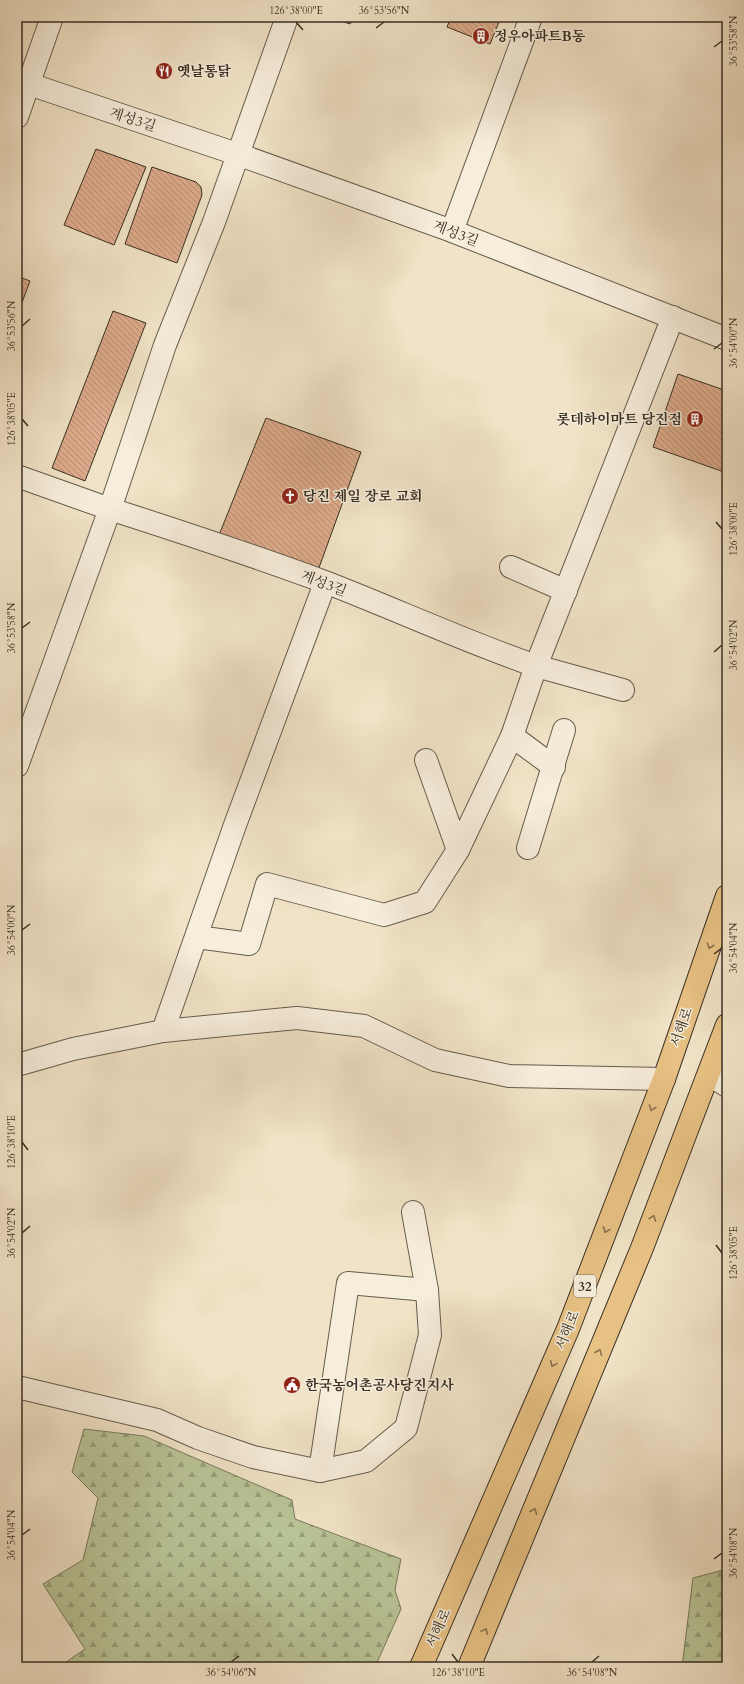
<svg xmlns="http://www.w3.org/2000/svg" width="744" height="1684" font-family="Cardo,'Noto Serif KR',serif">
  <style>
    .forest { fill: url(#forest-firs); stroke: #787a5d }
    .building { fill: url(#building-back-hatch); stroke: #382f23 }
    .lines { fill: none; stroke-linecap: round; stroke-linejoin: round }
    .minor-casing { stroke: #665c4c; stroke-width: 24 }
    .major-casing { stroke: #382f23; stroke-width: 24 }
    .minor { stroke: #f6eddb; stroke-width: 22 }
    .major { stroke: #e8c284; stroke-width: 22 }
    .oneway { stroke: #87714f }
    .ticks { fill: none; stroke: #382f23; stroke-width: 1.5 }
    .labels { text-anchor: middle; stroke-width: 3; stroke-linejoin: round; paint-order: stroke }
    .shield { fill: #f6eddb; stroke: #71685a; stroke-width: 1 }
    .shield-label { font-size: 13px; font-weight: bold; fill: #382f23 }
    .poi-label { font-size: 14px; font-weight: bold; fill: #382f23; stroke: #f6eddb; text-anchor: start }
    .street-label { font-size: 14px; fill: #382f23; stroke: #f6eddb }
    .neatline { fill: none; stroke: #382f23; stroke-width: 1.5 }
    .ticks-label { font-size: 10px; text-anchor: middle; fill: #382f23 }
  </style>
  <defs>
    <pattern id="forest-firs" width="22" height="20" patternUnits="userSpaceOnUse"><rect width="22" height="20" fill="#b9c497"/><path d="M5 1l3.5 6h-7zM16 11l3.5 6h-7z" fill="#97a07b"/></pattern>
    <pattern id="building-back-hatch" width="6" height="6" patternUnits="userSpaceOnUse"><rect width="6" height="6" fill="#ddab8b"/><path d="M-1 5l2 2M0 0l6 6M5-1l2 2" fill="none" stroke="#b48c71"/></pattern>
  </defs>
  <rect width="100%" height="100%" fill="#f1e3c7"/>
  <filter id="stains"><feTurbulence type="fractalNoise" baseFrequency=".005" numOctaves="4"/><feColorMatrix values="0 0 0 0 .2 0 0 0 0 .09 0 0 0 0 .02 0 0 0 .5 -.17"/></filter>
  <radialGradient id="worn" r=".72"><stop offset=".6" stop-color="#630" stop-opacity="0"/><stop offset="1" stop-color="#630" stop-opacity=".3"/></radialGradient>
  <g class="forest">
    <path d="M84,1429L144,1436L292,1500L295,1519L401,1559L395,1590L401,1609L375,1667H59L85,1649L43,1584L83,1560L98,1498L72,1472Z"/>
    <path d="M727,1569V1667H682L693,1578Z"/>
  </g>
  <g class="building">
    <path d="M330,17H354L350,24Z"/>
    <path d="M451,17H501L490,44L447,27Z"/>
    <path d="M96,149L146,167L114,245L64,225Z"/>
    <path d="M152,167L196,182L201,187L202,195L177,263L125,244Z"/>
    <path d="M17,276L30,281L17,316Z"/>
    <path d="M113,311L146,323L85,481L52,468Z"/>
    <path d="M678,374L727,391V473L653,447Z"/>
    <path d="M266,418L361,452L316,576L217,540Z"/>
  </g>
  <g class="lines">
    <g class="minor-casing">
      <g id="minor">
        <path d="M17,80L237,154L452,231L727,339"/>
        <path d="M17,117L52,17"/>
        <path d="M452,231L531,17"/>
        <path d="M17,476L110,509L165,345L214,222L287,17"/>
        <path d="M511,567L566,591"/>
        <path d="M623,690L536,666L673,317"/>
        <path d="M512,736L554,767"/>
        <path d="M17,766L110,509C182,532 254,556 325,582C395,609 464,641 536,666L512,736L458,850L426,760"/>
        <path d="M528,848L564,730"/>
        <path d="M197,937L249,944L267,884L384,915L425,902L458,850"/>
        <path d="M163,1031L235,825L325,583"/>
        <path d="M17,1065L73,1049L163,1031L297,1018L364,1026L435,1060L509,1076L664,1079"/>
        <path d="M709,1074L727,1086"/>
        <path d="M17,1387L157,1420L198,1438L253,1457L320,1471L366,1461L406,1428L430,1335L427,1290L413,1212"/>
        <path d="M320,1471L348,1283L427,1290"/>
      </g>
    </g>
    <g class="major-casing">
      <g id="major">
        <path d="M421,1667L568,1329L664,1079L727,896"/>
        <path d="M469,1667L642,1248L727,1025"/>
      </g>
    </g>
    <use href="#minor" class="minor"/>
    <use href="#major" class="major"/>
  </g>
  <defs><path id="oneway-chevron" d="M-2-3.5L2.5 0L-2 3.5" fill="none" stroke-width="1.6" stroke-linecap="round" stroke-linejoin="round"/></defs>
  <g class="oneway">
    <use href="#oneway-chevron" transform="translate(710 946) rotate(109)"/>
    <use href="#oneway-chevron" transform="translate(652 1108) rotate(111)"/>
    <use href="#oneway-chevron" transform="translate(653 1218) rotate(-69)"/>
    <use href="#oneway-chevron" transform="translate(606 1230) rotate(111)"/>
    <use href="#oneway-chevron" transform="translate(599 1352) rotate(-68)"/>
    <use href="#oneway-chevron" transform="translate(553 1364) rotate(114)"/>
    <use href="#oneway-chevron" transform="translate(534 1511) rotate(-68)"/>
    <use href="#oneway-chevron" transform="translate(485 1631) rotate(-66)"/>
  </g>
  <path class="ticks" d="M296,22L303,30M376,28L384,22M714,47L722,41M22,326L30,319M714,349L722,343M22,419L28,426M716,522L722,529M22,628L30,622M714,652L722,645M22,930L30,924M714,954L722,948M22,1142L28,1150M22,1233L30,1226M716,1245L722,1253M22,1535L30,1529M714,1559L722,1553M452,1654L458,1662M231,1662L239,1656M592,1662L599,1656"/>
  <defs>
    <g id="building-disc" transform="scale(0.9)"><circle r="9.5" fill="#8f2418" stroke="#f6eddb"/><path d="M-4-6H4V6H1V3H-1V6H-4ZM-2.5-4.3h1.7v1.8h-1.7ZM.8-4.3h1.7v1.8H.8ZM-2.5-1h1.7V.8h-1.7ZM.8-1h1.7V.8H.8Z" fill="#fff"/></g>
    <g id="restaurant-disc" transform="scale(0.9)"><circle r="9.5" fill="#8f2418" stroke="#f6eddb"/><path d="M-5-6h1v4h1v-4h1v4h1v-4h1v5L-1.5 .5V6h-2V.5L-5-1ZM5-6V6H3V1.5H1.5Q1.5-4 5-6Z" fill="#fff"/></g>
    <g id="church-disc" transform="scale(0.9)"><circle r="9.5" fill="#8f2418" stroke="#f6eddb"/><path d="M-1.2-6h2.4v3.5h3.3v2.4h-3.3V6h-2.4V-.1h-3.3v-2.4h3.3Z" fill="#fff"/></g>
    <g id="civic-disc" transform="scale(0.9)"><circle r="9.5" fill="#8f2418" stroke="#f6eddb"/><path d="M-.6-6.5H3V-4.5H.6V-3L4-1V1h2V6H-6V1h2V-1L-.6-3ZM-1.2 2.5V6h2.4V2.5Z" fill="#fff"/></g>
  </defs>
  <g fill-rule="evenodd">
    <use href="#building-disc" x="481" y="36"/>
    <use href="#restaurant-disc" x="164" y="71"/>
    <use href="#building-disc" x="695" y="419"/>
    <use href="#church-disc" x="290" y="496"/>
    <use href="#civic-disc" x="292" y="1385"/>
  </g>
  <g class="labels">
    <rect class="shield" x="574" y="1275" width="22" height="22" rx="3"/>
    <g class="shield-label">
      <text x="585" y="1291">32</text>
    </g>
    <g class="poi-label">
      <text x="494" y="41">정우아파트B동</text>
      <text x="177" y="76">옛날통닭</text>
      <text x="682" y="424" text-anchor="end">롯데하이마트 당진점</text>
      <text x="303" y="501">당진 제일 장로 교회</text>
      <text x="305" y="1390">한국농어촌공사당진지사</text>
    </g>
    <g class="street-label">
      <text transform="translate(133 119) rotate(18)" y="5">계성3길</text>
      <text transform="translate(456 233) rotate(21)" y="5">계성3길</text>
      <text transform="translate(324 583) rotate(21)" y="5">계성3길</text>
      <text transform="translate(681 1027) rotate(-71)" y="5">서해로</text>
      <text transform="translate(567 1330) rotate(-68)" y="5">서해로</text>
      <text transform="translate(438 1628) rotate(-66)" y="5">서해로</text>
    </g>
  </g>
  <rect width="744" height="1684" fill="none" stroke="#f1e3c7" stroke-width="44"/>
  <rect x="22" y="22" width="700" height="1640" class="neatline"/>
  <g class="ticks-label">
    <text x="296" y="14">126°38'00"E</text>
    <text x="384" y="14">36°53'56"N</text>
    <text transform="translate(733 41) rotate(-90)" y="4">36°53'58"N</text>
    <text transform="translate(11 326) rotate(-90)" y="4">36°53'56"N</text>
    <text transform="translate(733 343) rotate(-90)" y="4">36°54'00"N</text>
    <text transform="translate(11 419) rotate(-90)" y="4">126°38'05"E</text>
    <text transform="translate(733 529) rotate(-90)" y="4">126°38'00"E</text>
    <text transform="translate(11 628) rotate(-90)" y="4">36°53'58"N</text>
    <text transform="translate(733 645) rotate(-90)" y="4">36°54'02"N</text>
    <text transform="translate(11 930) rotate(-90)" y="4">36°54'00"N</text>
    <text transform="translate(733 948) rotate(-90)" y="4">36°54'04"N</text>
    <text transform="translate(11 1142) rotate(-90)" y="4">126°38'10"E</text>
    <text transform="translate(11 1233) rotate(-90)" y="4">36°54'02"N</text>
    <text transform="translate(733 1253) rotate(-90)" y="4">126°38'05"E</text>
    <text transform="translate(11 1535) rotate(-90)" y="4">36°54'04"N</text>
    <text transform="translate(733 1553) rotate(-90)" y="4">36°54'08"N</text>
    <text x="231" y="1676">36°54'06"N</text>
    <text x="458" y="1676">126°38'10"E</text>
    <text x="592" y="1676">36°54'08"N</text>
  </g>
  <rect width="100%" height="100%" filter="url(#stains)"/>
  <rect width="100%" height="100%" fill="url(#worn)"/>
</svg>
